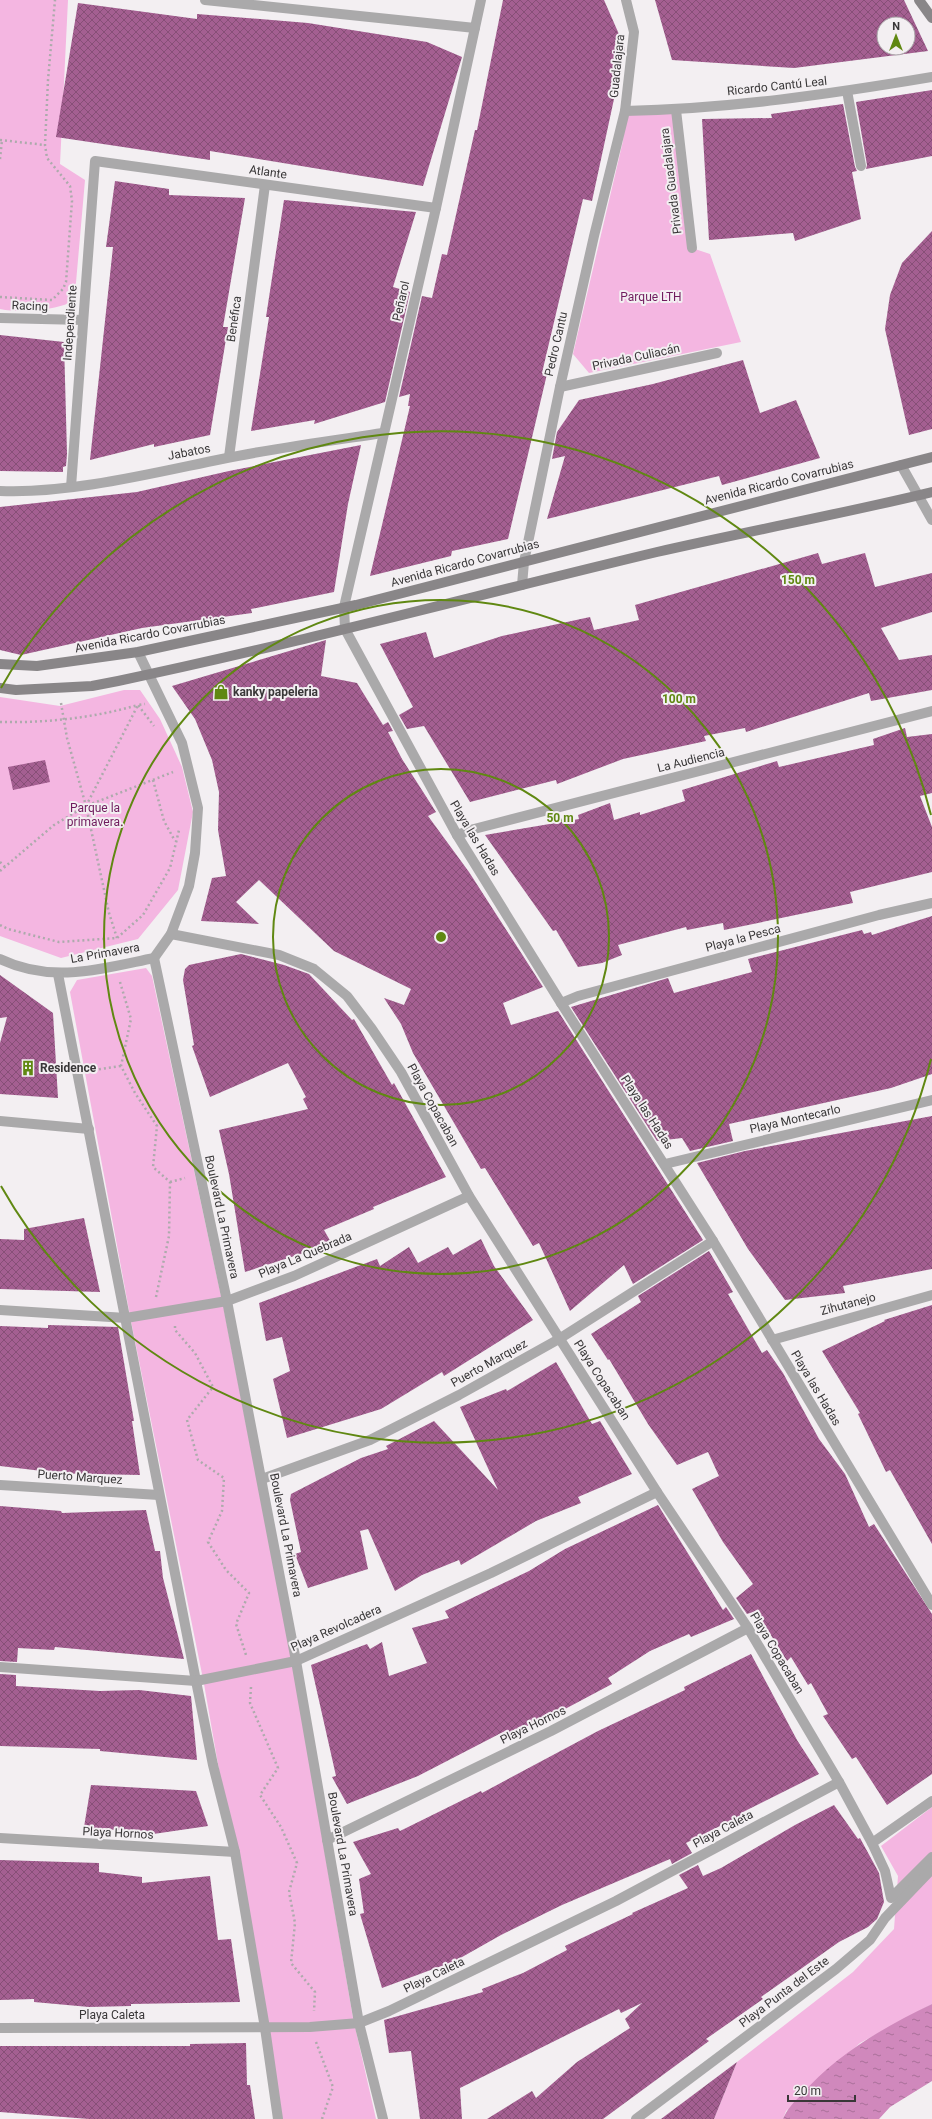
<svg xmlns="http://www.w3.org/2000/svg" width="932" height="2119" font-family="Roboto,sans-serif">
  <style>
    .green { fill: #f4b6e1 }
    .water { fill: url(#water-ripples) }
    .building { fill: url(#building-cross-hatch); fill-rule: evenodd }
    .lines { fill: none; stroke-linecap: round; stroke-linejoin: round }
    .path { stroke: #adaaac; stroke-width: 2.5; stroke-dasharray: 2 3; stroke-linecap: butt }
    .street { stroke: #aaa9aa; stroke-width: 10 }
    .secondary { stroke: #898688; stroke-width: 10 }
    .ring { fill: none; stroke: #608812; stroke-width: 2 }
    .labels { text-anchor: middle; stroke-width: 4; stroke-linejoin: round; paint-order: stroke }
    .street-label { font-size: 12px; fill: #393738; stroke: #f3eff2 }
    .park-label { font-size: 12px; fill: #701c5e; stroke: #f3eff2 }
    .poi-label { font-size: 12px; font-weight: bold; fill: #393738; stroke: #f3eff2; text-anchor: start }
    .centre { fill: #608812; stroke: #f3eff2; stroke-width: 2 }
    .ring-label { font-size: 12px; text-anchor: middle; font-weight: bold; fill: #608812; stroke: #f3eff2; stroke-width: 4; stroke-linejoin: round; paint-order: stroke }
  </style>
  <defs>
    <pattern id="water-ripples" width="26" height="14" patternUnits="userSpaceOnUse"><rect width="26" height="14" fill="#d088bc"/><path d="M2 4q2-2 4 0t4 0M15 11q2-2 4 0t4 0" fill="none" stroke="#aa709a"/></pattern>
    <pattern id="building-cross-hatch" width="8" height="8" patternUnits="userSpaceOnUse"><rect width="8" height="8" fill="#a45f91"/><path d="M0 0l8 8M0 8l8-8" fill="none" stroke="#874f77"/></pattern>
  </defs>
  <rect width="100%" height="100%" fill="#f3eff2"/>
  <g class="green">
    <path d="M0,0H68L60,164L85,180L75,294C72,298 68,304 64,305C46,311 19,313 0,309Z"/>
    <path d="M676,110L692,248L710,254L741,342L589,373L573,354L623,141L625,111Z"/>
    <path d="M124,690H140L160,719L182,767L193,812L178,890L138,939L61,958L0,936V697L60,706Z"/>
    <path d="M146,968L152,976L223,1305L293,1666L353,2018L376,2119H280L204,1684L131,1321L70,992L77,980Z"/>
    <path d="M932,1807V2004L860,2043L786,2111L783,2119H714L737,2062L853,1972L894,1929L898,1876L881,1846Z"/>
  </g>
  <path class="water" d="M932,2004V2081L890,2107L879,2119H783C787,2109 794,2102 801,2095C837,2054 884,2027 932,2004Z"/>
  <g class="building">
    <path d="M503,0H604L625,48L592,201L583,199L542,373L547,374L508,539L452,551L451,556L370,576L410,406H408L410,394L399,397L422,296L432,298L442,254L447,255L475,130H477Z"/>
    <path d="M655,0H904L928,51L794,68L672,60ZM884,24H908V48H884Z"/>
    <path d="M78,3L197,19V14L308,23L427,42L462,57L423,186L210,151V160L56,137Z"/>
    <path d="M932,90V156L866,169L867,165L856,102Z"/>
    <path d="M843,104L855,167L857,171L852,172L861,219L795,241L793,233L709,240L702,119L772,118L771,114Z"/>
    <path d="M115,181L169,189V195L245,198L223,327H228L210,435L154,447V444L90,460L113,247H106Z"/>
    <path d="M284,200L416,212L393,287L410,292L385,402L314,424L315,420L251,431L269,317H266Z"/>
    <path d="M932,231V429L909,435L885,329L890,295L902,263Z"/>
    <path d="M0,335L64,342L67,454L66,466L63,467V472L0,471Z"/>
    <path d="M743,360L760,413L796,400L820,458L722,485L719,476L547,519L565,456L552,459L557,432L579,400L653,384Z"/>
    <path d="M361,445L348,504L334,592L251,609L252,613L142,628L21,655L0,650V507L137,492L229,471Z"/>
    <path d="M818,553L822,564L865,553L875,587L932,573V612L881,628L899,660L932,655V690L871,701L869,693L746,732L745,728L704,736L706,741L623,759L557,784L556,780L470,802L424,726L407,729L399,715L413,707L380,644L426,632L434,658L502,636L590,617L594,630L639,620L635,605Z"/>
    <path d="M326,640L321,676L357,683L383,725L388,722L393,731L388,732L402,759L436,812L428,816L469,872L543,987L503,1003L511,1025L558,1011L703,1240L633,1284L624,1265L570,1311L539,1243L533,1246L485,1168L481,1169L413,1053L401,1024L384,998L404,1005L411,989L334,951L259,880L236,902L259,924L201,921L212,878L226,876L218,830L219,792L212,760L195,719L172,686Z"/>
    <path d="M905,728L907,737L932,734V793L920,796L932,827V872L850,892L853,903L724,930L723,923L687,930L686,927L618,945L622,955L602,963L578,967L556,930L553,931L485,835L579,819L578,815L610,803L614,820L640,812V815L685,801L682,790L777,761L779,767L874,745L873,739Z"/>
    <path d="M45,760L50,782L13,790L8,767Z"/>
    <path d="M932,916V1074L891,1088L729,1124L733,1141L690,1151L682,1138L657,1141L571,1007L668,978L674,993L752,972L748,959L862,930L864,934L871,932L872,935Z"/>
    <path d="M241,954L284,965L309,974L352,1020L354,1019L392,1085L394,1083L446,1177L373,1207L374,1209L324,1230L332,1244L245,1272L229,1174L219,1130L308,1109L303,1099L306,1097L288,1063L210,1097L192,1046L194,1045L183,980L185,969L189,965Z"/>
    <path d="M0,975L53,1013L58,1098L0,1094V1043L7,1017L0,1018Z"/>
    <path d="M932,1116V1269L843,1286L845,1293L785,1300L748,1249L697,1163L745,1151Z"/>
    <path d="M84,1218L100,1292L0,1289V1239L24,1240V1229Z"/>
    <path d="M481,1239L494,1266L533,1320L444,1376L442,1372L381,1409L287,1438L273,1379L290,1371L282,1337L266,1341L259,1303L377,1259L380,1266L409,1247L418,1263L448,1247L453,1255Z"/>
    <path d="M709,1251L733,1292L728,1294L762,1353L767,1350L783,1373L819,1439L845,1474L869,1527L874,1524L932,1614V1774L887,1805L856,1757L852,1759L823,1716L828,1714L811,1683L808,1685L791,1657L787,1661L756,1611L747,1614L736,1598L753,1584L723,1542L692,1489L719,1476L708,1452L677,1465L648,1424L609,1359L608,1360L591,1334L641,1302L638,1296Z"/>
    <path d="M932,1305V1544L890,1470L886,1472L858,1414L860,1413L822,1351L885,1321L884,1320Z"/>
    <path d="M48,1325L118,1327L134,1421H132L140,1475L42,1473V1471L0,1466V1326L48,1328Z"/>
    <path d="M556,1362L592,1424L600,1421L632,1474L578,1497L581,1503L536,1521L461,1565L459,1560L422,1575L395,1591L368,1529L360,1531L368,1569L308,1588L295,1554L301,1552L290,1500L291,1494L361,1458L388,1449L386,1446L434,1421L498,1490L460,1407L506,1389L507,1391Z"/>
    <path d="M658,1505L723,1610L726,1607L734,1619L691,1637L689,1634L650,1651L608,1678L612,1684L565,1709L566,1711L507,1734L505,1731L418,1776L347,1804L332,1777L336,1776L311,1665L367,1644L370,1649L382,1642L389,1676L427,1663L412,1628L449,1618L445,1611L529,1571L565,1549Z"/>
    <path d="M0,1506L61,1511L62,1513L146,1510L155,1551H160L163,1578L184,1659L55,1647L54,1650L18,1648L17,1662L0,1661Z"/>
    <path d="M751,1654L797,1740L819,1774L741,1813L742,1815L686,1843L692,1853L672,1864L670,1859L562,1905L501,1935L455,1961L382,1988L360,1914L364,1913L359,1879L371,1874L353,1842L398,1828L400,1831L481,1791L482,1793L598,1731L685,1690L684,1687Z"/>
    <path d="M0,1674L16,1675V1686L100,1691L139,1690L191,1696L197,1760L100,1751V1749L0,1746Z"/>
    <path d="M91,1785L196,1791L208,1826L126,1838L127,1831L84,1827Z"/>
    <path d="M834,1805L858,1839L860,1838L879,1873L884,1902L877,1919L868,1927L839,1942L761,1997L763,1999L706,2039L709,2041L603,2119H487L532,2091L536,2098L577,2062L630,2028L625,2019L642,2003L621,2013L619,2009L460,2088L462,2119H420L411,2051L389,2053L384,2020L483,1992L482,1989L523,1973L567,1950L565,1946L633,1914L632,1913L688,1888L679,1875L698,1865L703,1876L721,1868L795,1825Z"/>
    <path d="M0,1860L99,1863V1872L142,1877V1883L210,1876L218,1940L231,1939L240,2002L131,2004V2006L89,2007L34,2002V1999L0,2000Z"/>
    <path d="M246,2043L247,2085H250L255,2119H89L0,2112V2046H190V2044Z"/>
    <path d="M737,2062L714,2119H661Z"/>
  </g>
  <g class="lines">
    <g class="path">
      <path d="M0,140L45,145"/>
      <path d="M0,159L2,140"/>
      <path d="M0,297L52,300L63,289L66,282L72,201L70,186L47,158L45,145L48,80L55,0"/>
      <path d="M61,703L67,738L86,806L109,913L117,938"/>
      <path d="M0,722C46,723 93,718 138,705L154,726"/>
      <path d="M153,780L164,821L175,841"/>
      <path d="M86,806L138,705L145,704"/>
      <path d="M0,862L5,867"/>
      <path d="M0,871L54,825L86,806L173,772"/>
      <path d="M0,925L8,929L59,942L117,938L143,915L170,868L179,830"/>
      <path d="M120,982L131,1019L121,1066L135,1093L157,1126L153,1167L170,1182L169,1236L156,1297"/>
      <path d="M94,1070L121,1066"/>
      <path d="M170,1182L185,1178"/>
      <path d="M175,1326V1330L195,1353L213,1387L187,1420L198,1460L224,1478L222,1511L208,1542L226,1570L249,1593L236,1624L246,1655"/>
      <path d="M251,1687L250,1703L278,1768L260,1795L281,1827L297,1863L289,1892L295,1923L291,1963L315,1992L314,2011"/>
      <path d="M316,2042L333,2087L322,2119"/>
    </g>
    <g class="street">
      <path d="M205,0L475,28"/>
      <path d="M481,0L436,208L344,607L345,629L457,835L561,1003L713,1241L932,1605"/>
      <path d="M847,91L861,166"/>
      <path d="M676,110L692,248"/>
      <path d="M625,111C728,109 831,94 932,77"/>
      <path d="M0,318L83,320"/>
      <path d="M560,387L717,353"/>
      <path d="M229,457L265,185"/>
      <path d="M901,465L932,520"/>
      <path d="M71,487L95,161L436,208"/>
      <path d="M0,491C69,494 153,473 222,459C275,448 329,441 383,433"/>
      <path d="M522,585L524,562L560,387L594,236L625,111L634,32L626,0"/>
      <path d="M457,835L474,829L932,711"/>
      <path d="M171,934L279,955L314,969L347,996L372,1029L401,1072L469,1196L657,1492L748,1628L839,1782L872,1843L885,1871L891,1898L932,1857"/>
      <path d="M154,958L227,1301L296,1661L359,2023L383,2119"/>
      <path d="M0,959C52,984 100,969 154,958L171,934L189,886L195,853L198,808L182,743L138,652"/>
      <path d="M58,974L196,1681L213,1765L235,1852L265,2028L278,2119"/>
      <path d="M561,1003L578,996L879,915L932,903"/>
      <path d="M0,1121L89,1129"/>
      <path d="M665,1164L932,1100"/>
      <path d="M0,1310L126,1318L227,1301L294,1276L469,1196"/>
      <path d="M772,1340L932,1295"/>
      <path d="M262,1479L370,1440L459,1395L559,1339L713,1241"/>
      <path d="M0,1485L159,1495"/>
      <path d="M0,1667L196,1681L296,1661L491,1573L657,1492"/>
      <path d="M0,1838L235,1852"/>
      <path d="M327,1840L551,1731L748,1628"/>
      <path d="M872,1843L932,1801"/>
      <path d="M0,2028L310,2027L359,2023L389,2011L616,1901L839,1782"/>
      <path d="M636,2119L836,1969L870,1940L885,1918L932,1869"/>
    </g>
    <g class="secondary">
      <path d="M919,0L932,18"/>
      <path d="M0,664L37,666L138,652L356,605L932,457"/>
      <path d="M0,688L16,690L92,686L118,681C299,643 477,595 657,552C749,531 841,514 932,492"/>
    </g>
  </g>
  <g class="ring">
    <circle cx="441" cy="937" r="168"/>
    <circle cx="441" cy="937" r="337"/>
    <path d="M931 1059A505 505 0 0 1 1 1186M1 688A505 505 0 0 1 931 815"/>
  </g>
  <defs>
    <g id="shop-bare" transform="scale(1.2)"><path d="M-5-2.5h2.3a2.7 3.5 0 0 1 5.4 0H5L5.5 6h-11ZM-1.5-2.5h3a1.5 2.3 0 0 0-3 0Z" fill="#608812" stroke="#f3eff2" stroke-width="2.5" paint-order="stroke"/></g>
    <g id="building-bare" transform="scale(1.2)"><path d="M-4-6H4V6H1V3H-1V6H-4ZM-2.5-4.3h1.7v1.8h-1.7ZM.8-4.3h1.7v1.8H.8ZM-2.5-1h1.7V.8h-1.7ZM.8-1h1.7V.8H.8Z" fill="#608812" stroke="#f3eff2" stroke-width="2.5" paint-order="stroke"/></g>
  </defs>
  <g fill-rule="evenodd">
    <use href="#shop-bare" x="221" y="692"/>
    <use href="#building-bare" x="28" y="1068"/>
  </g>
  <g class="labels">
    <g class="street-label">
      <text transform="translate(617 66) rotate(-84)" y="4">Guadalajara</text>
      <text transform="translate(777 86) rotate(-6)" y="4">Ricardo Cantú Leal</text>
      <text transform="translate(268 172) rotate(8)" y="4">Atlante</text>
      <text transform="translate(671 181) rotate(-97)" y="4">Privada Guadalajara</text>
      <text transform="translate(401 301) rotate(-77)" y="4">Peñarol</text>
      <text transform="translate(30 306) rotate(2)" y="4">Racing</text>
      <text transform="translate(234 319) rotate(-82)" y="4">Benéfica</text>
      <text transform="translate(70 323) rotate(-86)" y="4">Independiente</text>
      <text transform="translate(556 344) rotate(-77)" y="4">Pedro Cantu</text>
      <text transform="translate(636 357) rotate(-12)" y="4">Privada Culiacán</text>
      <text transform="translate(189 452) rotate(-11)" y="4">Jabatos</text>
      <text transform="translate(779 482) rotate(-14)" y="4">Avenida Ricardo Covarrubias</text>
      <text transform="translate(465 563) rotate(-15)" y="4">Avenida Ricardo Covarrubias</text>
      <text transform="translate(150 634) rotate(-11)" y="4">Avenida Ricardo Covarrubias</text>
      <text transform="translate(691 760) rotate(-14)" y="4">La Audiencia</text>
      <text transform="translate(475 838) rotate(59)" y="4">Playa las Hadas</text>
      <text transform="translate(743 938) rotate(-15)" y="4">Playa la Pesca</text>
      <text transform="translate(105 953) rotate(-10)" y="4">La Primavera</text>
      <text transform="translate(433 1105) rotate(61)" y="4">Playa Copacaban</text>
      <text transform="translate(647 1112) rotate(57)" y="4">Playa las Hadas</text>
      <text transform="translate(795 1119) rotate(-13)" y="4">Playa Montecarlo</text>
      <text transform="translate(222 1217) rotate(78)" y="4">Boulevard La Primavera</text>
      <text transform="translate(305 1255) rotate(-23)" y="4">Playa La Quebrada</text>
      <text transform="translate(848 1304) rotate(-15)" y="4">Zihutanejo</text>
      <text transform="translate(489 1363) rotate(-29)" y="4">Puerto Marquez</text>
      <text transform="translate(602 1380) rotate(57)" y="4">Playa Copacaban</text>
      <text transform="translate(816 1388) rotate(59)" y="4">Playa las Hadas</text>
      <text transform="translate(80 1477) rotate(4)" y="4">Puerto Marquez</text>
      <text transform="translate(286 1535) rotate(79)" y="4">Boulevard La Primavera</text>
      <text transform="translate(336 1628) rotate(-24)" y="4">Playa Revolcadera</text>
      <text transform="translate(777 1653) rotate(59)" y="4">Playa Copacaban</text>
      <text transform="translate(533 1725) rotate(-26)" y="4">Playa Hornos</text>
      <text transform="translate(723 1829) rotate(-28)" y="4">Playa Caleta</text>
      <text transform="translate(118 1833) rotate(3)" y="4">Playa Hornos</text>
      <text transform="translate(343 1854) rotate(80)" y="4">Boulevard La Primavera</text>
      <text transform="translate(434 1975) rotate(-26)" y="4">Playa Caleta</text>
      <text transform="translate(784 1992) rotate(-37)" y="4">Playa Punta del Este</text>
      <text x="112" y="2019">Playa Caleta</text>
    </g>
    <g class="park-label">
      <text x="651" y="301">Parque LTH</text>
      <text x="95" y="812">Parque la<tspan x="95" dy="14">primavera.</tspan></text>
    </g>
    <g class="poi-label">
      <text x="233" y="696">kanky papeleria</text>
      <text x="40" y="1072">Residence</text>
    </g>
  </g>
  <circle cx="441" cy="937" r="6" class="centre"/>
  <g class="ring-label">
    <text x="798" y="584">150 m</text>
    <text x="679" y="703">100 m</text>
    <text x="560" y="822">50 m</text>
  </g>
  <g transform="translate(896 36)"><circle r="19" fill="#f3eff2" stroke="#a9a5a8"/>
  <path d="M0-3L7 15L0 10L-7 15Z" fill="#608812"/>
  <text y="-6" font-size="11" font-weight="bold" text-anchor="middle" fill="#393738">N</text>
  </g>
  <path d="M788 2095v6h67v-6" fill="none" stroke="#393738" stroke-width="2"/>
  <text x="794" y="2095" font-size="12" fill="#393738" stroke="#f3eff2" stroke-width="3" paint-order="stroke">20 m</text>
</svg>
